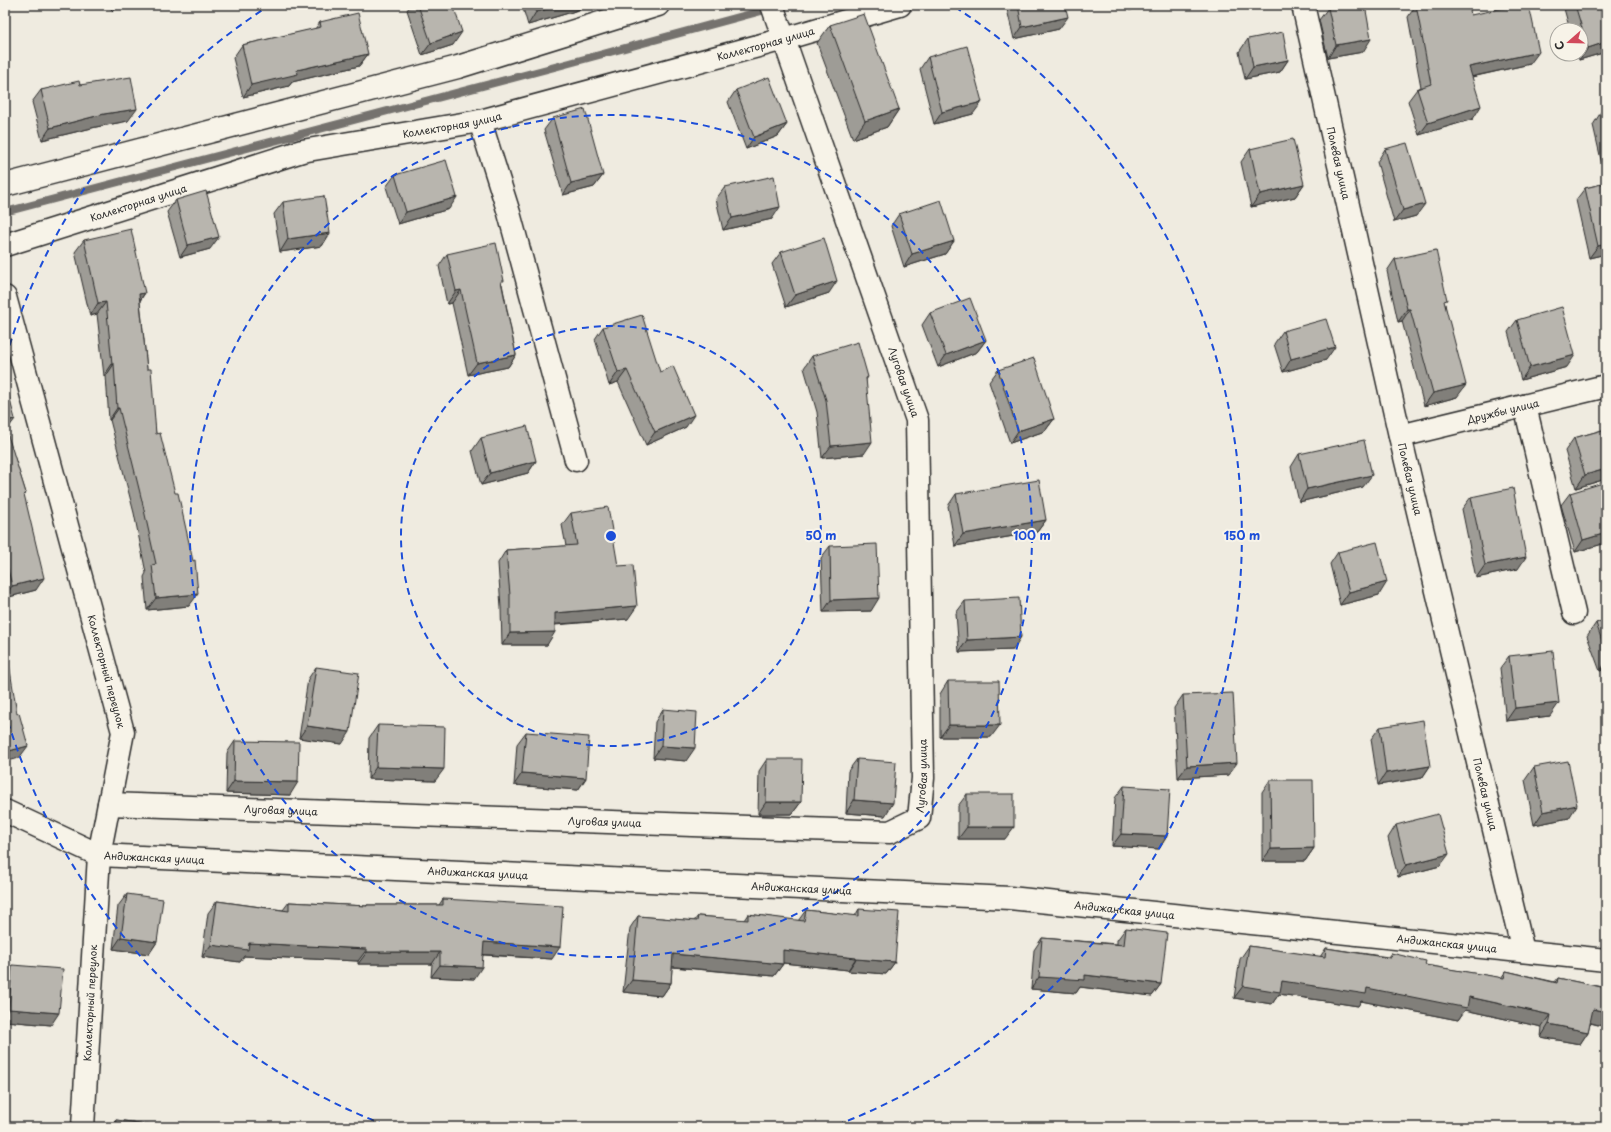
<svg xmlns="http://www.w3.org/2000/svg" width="1611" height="1132" font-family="'Playpen Sans',sans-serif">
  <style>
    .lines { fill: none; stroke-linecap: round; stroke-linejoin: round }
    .stream { stroke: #74726e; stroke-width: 8 }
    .minor-casing { stroke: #2b2b2b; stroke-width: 25 }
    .minor { stroke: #f7f3e8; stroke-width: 22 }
    .wall { fill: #9e9c96; stroke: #2b2b2b }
    .shaded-wall { fill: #817f7a; stroke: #2b2b2b }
    .building { fill: #b8b5ae; stroke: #2b2b2b }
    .ring { fill: none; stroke: #1d4ed8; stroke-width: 2; stroke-dasharray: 7 5 }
    .labels { text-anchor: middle; stroke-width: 4; stroke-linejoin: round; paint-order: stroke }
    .street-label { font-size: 10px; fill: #2b2b2b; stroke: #f7f3e8 }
    .centre { fill: #1d4ed8; stroke: #f7f3e8; stroke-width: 2 }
    .ring-label { font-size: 12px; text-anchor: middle; font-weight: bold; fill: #1d4ed8; stroke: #f7f3e8; stroke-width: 4; stroke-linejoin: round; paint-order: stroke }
  </style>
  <rect width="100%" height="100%" fill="#efebe0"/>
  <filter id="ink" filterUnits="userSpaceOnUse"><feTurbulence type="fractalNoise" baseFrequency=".025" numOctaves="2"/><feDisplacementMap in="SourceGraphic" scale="8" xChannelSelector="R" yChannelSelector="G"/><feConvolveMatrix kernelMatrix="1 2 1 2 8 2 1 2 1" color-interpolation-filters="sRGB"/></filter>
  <g filter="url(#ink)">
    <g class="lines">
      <path class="stream" d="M5,212L566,64L772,8"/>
      <g class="minor-casing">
        <g id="minor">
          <path id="s1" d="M1303,5L1400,436L1523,951"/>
          <path d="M480,121L509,213L576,460"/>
          <path d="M5,185L458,67L658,5"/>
          <path id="s2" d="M5,245L302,151L480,121L784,39L900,5"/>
          <path id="s3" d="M5,297L123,732L99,855L83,1127"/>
          <path d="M1525,406L1574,613"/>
          <path id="s4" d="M1400,436L1606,386"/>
          <path id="s5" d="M109,804L890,832L919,818L923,778L917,420L772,5"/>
          <path id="s6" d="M5,811L99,855L1010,898L1606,960"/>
        </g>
      </g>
      <use href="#minor" class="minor"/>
    </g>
    <g class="wall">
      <path d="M107,5H119L113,11Z"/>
      <path d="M411,5H453V45L422,55L407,10Z"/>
      <path d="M522,5H590L572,12L528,25Z"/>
      <path d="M1006,5H1065L1059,29L1014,39Z"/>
      <path d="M1128,5H1167L1129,10Z"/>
      <path d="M1416,5L1471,15L1530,64L1472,77L1473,119L1419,135L1408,101L1417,89L1421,87L1408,17Z"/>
      <path d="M1563,5H1606V52L1579,60L1577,54H1581V30H1570Z"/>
      <path d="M1328,8L1363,52L1328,58L1319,20Z"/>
      <path d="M320,22L368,54L359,66L292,82L289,86L243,97L233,58L242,45L315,29Z"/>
      <path d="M830,25L899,109L887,127L853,139L817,43Z"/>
      <path d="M1248,39L1288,60L1280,72L1245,79L1239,52Z"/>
      <path d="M928,57L973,114L934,124L920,69Z"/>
      <path d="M80,85L128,121L96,127L42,140L32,102L41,90Z"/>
      <path d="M736,90L787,124L778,136L746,149L728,102Z"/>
      <path d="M1606,111V176L1605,177L1593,125L1601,112Z"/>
      <path d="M553,118L603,175L594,187L563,195L544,130Z"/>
      <path d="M1250,149L1304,184L1295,197L1251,207L1241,162Z"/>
      <path d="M1385,149L1416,216L1394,222L1377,162Z"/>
      <path d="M395,175L449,209L398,224L386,187Z"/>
      <path d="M1606,183V254L1589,258L1576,200L1585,188Z"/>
      <path d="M725,187L772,219L723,230L716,199Z"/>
      <path d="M176,200L210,249L180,257L167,212Z"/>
      <path d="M283,202L330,233L322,246L280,252L274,214Z"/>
      <path d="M899,214L954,241L945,254L904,267L891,226Z"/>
      <path d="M84,240L145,293L140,301L147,369L156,434L189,606L147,610L144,577L146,573L134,513L110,420H109L106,376H104L97,314L90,316L75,252Z"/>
      <path d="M781,252L829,293L786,307L772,264Z"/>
      <path d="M447,254L502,284L516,355L508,367L468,375L452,303L447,304L439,266Z"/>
      <path d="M1395,259L1445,304L1457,397L1424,406L1402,321L1398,322L1387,271Z"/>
      <path d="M930,313L986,340L977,352L938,367L922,325Z"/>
      <path d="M1517,320L1567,367L1521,380L1508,332Z"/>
      <path d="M603,327L660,372L686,427L646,445L618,382L609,385L595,339Z"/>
      <path d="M1283,331L1326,360L1283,372L1274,344Z"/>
      <path d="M812,356L868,377L866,380L864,454L822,458L817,412L804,368Z"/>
      <path d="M998,370L1054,419L1045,431L1010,443L989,382Z"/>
      <path d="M5,394L6,431L26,493L24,496L36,590L5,598Z"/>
      <path d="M1606,429V479L1576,488L1565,451L1574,438Z"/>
      <path d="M481,438L536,461L528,473L481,485L472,451Z"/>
      <path d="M1299,454L1363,487L1299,502L1291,467Z"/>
      <path d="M1570,493L1606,543L1575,552L1561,505Z"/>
      <path d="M956,494L1046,520L1037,532L955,546L948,506Z"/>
      <path d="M1471,497L1518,569L1476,578L1462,509Z"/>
      <path d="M571,513L618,566L628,619L555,625L547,645H502L501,608L498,563L506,550L566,546L562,525Z"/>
      <path d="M830,546L871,611L823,612L821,558Z"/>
      <path d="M1338,552L1379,595L1340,605L1330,564Z"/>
      <path d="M965,601L1013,650L959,652L956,613Z"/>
      <path d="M1606,620V669L1600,671L1587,636L1596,623Z"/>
      <path d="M1509,656L1550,716L1506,721L1500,668Z"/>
      <path d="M316,667L342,744L299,738L308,679Z"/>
      <path d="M948,681L991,737H940V694Z"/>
      <path d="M1183,695L1228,775L1178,778L1174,708Z"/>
      <path d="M663,709L686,761L653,758L655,722Z"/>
      <path d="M378,725L435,781L368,779L369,738Z"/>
      <path d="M1380,727L1430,766L1422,778L1378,785L1371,739Z"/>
      <path d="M526,732L586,778L578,790L514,785L517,744Z"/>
      <path d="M235,741L290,795L226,793L227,753Z"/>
      <path d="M767,759L801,802L792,814H758L759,771Z"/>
      <path d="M857,759L885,816L846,813L848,771Z"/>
      <path d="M1534,767L1569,818L1534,825L1525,780Z"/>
      <path d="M1270,780L1314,848L1305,861H1262V792Z"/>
      <path d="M1124,786L1167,836L1159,849L1112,846L1115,798Z"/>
      <path d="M967,794L1005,839H958V806Z"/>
      <path d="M1396,825L1440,866L1398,877L1388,838Z"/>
      <path d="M127,894L157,942L149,954L113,949L118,906Z"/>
      <path d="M443,899L552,959L483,955L474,979L431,977L432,964H358V961L244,956L240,962L202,957L208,913L217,901L283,910L289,902L366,906L367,905H439Z"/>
      <path d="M859,909L895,962L886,974L848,971V970L783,963V964L774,976L672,967L671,983L662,996L623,992L630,928L638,916L694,921L698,916L744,920L748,914L798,921L806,910L855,916Z"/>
      <path d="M1126,928L1161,984L1152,996L1080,987L1076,993L1031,989L1034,950L1042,938L1117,944V940Z"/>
      <path d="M1249,946L1320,957L1326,948L1388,957L1391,953L1425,965L1501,978L1506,971L1555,982L1558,978L1606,988V1027L1590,1023L1588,1032L1580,1044L1541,1037L1542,1027L1465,1010L1458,1020L1361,1001L1358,1006L1279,994L1272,1004L1234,998L1240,959Z"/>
      <path d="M12,965L51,1025L5,1021V975Z"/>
      <path d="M116,1120L169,1127H111Z"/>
    </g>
    <g class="shaded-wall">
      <path d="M117,5H119L113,11Z"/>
      <path d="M563,5H590L572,12L528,25L536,12Z"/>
      <path d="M1133,5H1167L1129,10Z"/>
      <path d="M1068,17L1059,29L1014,39L1022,27Z"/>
      <path d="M462,32L453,45L422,55L431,43Z"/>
      <path d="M1371,39L1363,52L1328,58L1336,45Z"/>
      <path d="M1606,42V52L1579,60L1588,48Z"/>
      <path d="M1539,52L1530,64L1461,79L1469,67Z"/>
      <path d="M368,54L359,66L292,82L289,86L243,97L251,85L297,70Z"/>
      <path d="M1288,60L1280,72L1245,79L1253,67Z"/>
      <path d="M982,102L973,114L934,124L942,112Z"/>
      <path d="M1481,106L1473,119L1419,135L1428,123Z"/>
      <path d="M137,109L128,121L96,127L42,140L50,128L104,114Z"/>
      <path d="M899,109L887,127L853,139L865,121Z"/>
      <path d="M787,124L778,136L746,149L754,137Z"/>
      <path d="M603,175L594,187L563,195L571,183Z"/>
      <path d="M1304,184L1295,197L1251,207L1260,194Z"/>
      <path d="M457,197L449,209L398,224L406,212Z"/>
      <path d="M1425,204L1416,216L1394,222L1403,210Z"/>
      <path d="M780,207L772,219L723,230L732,218Z"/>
      <path d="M330,233L322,246L280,252L288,239Z"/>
      <path d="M219,237L210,249L180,257L188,245Z"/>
      <path d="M954,241L945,254L904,267L912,254Z"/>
      <path d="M1606,244V254L1589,258L1598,246Z"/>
      <path d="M837,281L829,293L786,307L795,295Z"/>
      <path d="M461,290L452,303L447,304L456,291Z"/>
      <path d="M145,293L136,305L139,294Z"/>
      <path d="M106,302L97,314L90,316L98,303Z"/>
      <path d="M1407,309H1410L1402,321L1398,322Z"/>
      <path d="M986,340L977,352L938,367L946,355Z"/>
      <path d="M1335,347L1326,360L1283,372L1291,359Z"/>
      <path d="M516,355L508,367L468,375L477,363Z"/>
      <path d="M1575,355L1567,367L1521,380L1530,367Z"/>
      <path d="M112,364H114L106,376H104Z"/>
      <path d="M627,370L618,382L609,385L618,372Z"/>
      <path d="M1466,385L1457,397L1424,406L1433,393Z"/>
      <path d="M117,408H119L110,420H109Z"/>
      <path d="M694,415L686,427L646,445L655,432Z"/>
      <path d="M15,419L6,431L5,432V421Z"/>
      <path d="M1054,419L1045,431L1010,443L1018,431Z"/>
      <path d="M872,442L864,454L822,458L831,446Z"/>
      <path d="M536,461L528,473L481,485L490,473Z"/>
      <path d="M1606,469V479L1576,488L1585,475Z"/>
      <path d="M1372,475L1363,487L1299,502L1307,489Z"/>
      <path d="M1046,520L1037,532L955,546L963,534Z"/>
      <path d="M1606,533V543L1575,552L1583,540Z"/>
      <path d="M1526,557L1518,569L1476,578L1485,565Z"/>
      <path d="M44,578L36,590L5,598V597L12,586Z"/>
      <path d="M1387,582L1379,595L1340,605L1349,592Z"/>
      <path d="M198,594L189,606L147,610L156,598Z"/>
      <path d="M879,598L871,611L823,612L831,600Z"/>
      <path d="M637,606L628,619L546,625L555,613Z"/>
      <path d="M555,632L547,645H502L510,633Z"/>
      <path d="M1021,637L1013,650L959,652L967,640Z"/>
      <path d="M1606,662V669L1600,671Z"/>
      <path d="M1559,703L1550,716L1506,721L1515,708Z"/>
      <path d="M949,725H1000L991,737H940Z"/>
      <path d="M307,726L350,732L342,744L299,738Z"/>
      <path d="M28,746L19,758L5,762V752Z"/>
      <path d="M661,746L695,748L686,761L653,758Z"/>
      <path d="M1237,763L1228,775L1178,778L1187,766Z"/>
      <path d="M1430,766L1422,778L1378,785L1386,773Z"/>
      <path d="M376,767L444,769L435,781L368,779Z"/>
      <path d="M522,773L586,778L578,790L514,785Z"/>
      <path d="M234,781L298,782L290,795L226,793Z"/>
      <path d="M854,800L893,803L885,816L846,813Z"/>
      <path d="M766,802H801L792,814H758Z"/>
      <path d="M1577,805L1569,818L1534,825L1543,812Z"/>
      <path d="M967,827H1014L1005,839H958Z"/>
      <path d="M1121,834L1167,836L1159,849L1112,846Z"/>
      <path d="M1314,848L1305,861H1262L1271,849Z"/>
      <path d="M1449,854L1440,866L1398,877L1406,865Z"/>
      <path d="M121,937L157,942L149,954L113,949Z"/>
      <path d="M484,942L560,947L552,959L475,954Z"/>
      <path d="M249,943L367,949L358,961L244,956L240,962L202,957L211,945Z"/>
      <path d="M783,950L856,958L848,970L774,962Z"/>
      <path d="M367,952H440L432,964H358Z"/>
      <path d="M673,954L783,964L774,976L665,966Z"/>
      <path d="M856,959L895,962L886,974L848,971Z"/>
      <path d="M440,965L482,967L474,979L431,977Z"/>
      <path d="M1085,975L1161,984L1152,996L1080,987L1076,993L1031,989L1039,977Z"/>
      <path d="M632,980L671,983L662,996L623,992Z"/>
      <path d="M1282,981L1367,988L1469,997L1551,1015L1542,1027L1465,1010L1458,1020L1361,1001L1358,1006L1279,994L1272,1004L1234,998L1243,986Z"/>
      <path d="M9,1009L59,1013L51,1025L5,1021V1014Z"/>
      <path d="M1593,1009L1606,1012V1027L1584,1021Z"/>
      <path d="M1549,1024L1588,1032L1580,1044L1541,1037Z"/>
    </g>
    <g class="building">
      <path d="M418,5H453L462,32L431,43Z"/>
      <path d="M534,5H563L536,12Z"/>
      <path d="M1018,5H1065L1068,17L1022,27Z"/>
      <path d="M1343,5H1365L1371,39L1336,45L1328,8Z"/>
      <path d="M1416,5H1469L1471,15L1518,5H1529L1539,52L1469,67L1481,106L1428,123L1417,89L1431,84Z"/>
      <path d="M1575,5H1606V42L1588,48Z"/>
      <path d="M358,13L368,54L297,70L298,74L251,85L242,45L321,27L320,22Z"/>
      <path d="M864,14L899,109L865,121L830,25Z"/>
      <path d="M1283,32L1288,60L1253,67L1248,39Z"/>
      <path d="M967,46L982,102L942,112L928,57Z"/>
      <path d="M131,77L137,109L104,114L50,128L41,90L79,81L80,85Z"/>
      <path d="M769,77L787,124L754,137L736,90Z"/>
      <path d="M585,109L603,175L571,183L553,118Z"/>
      <path d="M1606,111V133L1601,112Z"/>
      <path d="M1293,139L1304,184L1260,194L1250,149Z"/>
      <path d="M1407,143L1425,204L1403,210L1385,149Z"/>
      <path d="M446,160L457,197L406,212L395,175Z"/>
      <path d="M774,176L780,207L732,218L725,187Z"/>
      <path d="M1606,183V244L1598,246L1585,188Z"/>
      <path d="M206,191L219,237L188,245L176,200Z"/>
      <path d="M324,196L330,233L288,239L283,202Z"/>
      <path d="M941,200L954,241L912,254L899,214Z"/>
      <path d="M131,229L145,293L139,294L147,369H151L156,434L160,433L175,493H178L193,561L195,560L198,594L156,598L152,565L156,564L142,501L119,408H117L114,364H112L106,302L98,303L84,240Z"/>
      <path d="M824,238L837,281L795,295L781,252Z"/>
      <path d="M496,243L504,281H501L516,355L477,363L461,290L456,291L447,254Z"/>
      <path d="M1436,250L1447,300L1444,301L1466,385L1433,393L1410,309H1407L1395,259Z"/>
      <path d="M970,298L986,340L946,355L930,313Z"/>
      <path d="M1562,307L1575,355L1530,367L1517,320Z"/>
      <path d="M642,315L660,372L673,366L694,415L655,432L627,370L618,372L603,327Z"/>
      <path d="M1326,319L1335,347L1291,359L1283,331Z"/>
      <path d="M858,342L868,377L866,378L872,442L831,446L826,400L812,356Z"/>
      <path d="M1034,358L1054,419L1018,431L998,370Z"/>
      <path d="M8,393L15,419L5,421V394Z"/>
      <path d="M5,426L26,493L24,494L44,578L12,586L5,557Z"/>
      <path d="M527,426L536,461L490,473L481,438Z"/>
      <path d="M1606,429V469L1585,475L1574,438Z"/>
      <path d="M1364,440L1372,475L1307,489L1299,454Z"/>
      <path d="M1039,480L1046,520L963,534L956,494Z"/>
      <path d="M1606,482V533L1583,540L1570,493Z"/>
      <path d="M1513,488L1526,557L1485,565L1471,497Z"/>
      <path d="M608,507L618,566L633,565L637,606L555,613V632L510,633V595L506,550L577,545L571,513Z"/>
      <path d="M1377,542L1387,582L1349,592L1338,552Z"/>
      <path d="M877,544L879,598L831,600L830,546Z"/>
      <path d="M1019,598L1021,637L967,640L965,601Z"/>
      <path d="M1606,620V653L1596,623Z"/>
      <path d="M5,645H6L17,714L19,713L28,746L5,752Z"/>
      <path d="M1553,651L1559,703L1515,708L1509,656Z"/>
      <path d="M316,667L359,673L350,732L307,726Z"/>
      <path d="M948,681H999L1000,725H949Z"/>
      <path d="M1233,693L1237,763L1187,766L1183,695Z"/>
      <path d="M663,709L697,712L695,748L661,746Z"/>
      <path d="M1423,720L1430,766L1386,773L1380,727Z"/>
      <path d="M378,725L445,727L444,769L376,767Z"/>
      <path d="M526,732L589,737L586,778L522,773Z"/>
      <path d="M235,741L299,742L298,782L234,781Z"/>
      <path d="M767,759H802L801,802H766Z"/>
      <path d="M857,759L896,762L893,803L854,800Z"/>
      <path d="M1568,761L1577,805L1543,812L1534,767Z"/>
      <path d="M1270,780H1313L1314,848L1271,849Z"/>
      <path d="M1124,786L1170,789L1167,836L1121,834Z"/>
      <rect x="967" y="794" width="47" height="33"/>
      <path d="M1438,814L1449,854L1406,865L1396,825Z"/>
      <path d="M127,894L163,899L157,942L121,937Z"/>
      <path d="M443,899L563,906L560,947L484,942L482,967L440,965V952H367V949L249,943L248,950L211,945L217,901L289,911V902L367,906V905H443Z"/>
      <path d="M859,909L899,912L895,962L856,959V958L783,950V964L673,954L671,983L632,980L638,916L697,921L698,916L748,920V914L804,921L806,910L859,916Z"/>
      <path d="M1126,928L1167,933L1161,984L1085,975V980L1039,977L1042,938L1124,945Z"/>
      <path d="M1249,946L1325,957L1326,948L1390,958L1391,953L1426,961L1425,965L1504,978L1506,971L1557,983L1558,978L1606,988V1012L1593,1009L1588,1032L1549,1024L1551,1015L1469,997L1467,1008L1367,988L1366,994L1282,981L1280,992L1243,986Z"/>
      <path d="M12,965L63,969L59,1013L9,1009Z"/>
      <path d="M116,1120L169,1127H115Z"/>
      <path d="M183,1123L224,1127H182Z"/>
      <path d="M240,1124L270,1127H239Z"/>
    </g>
  </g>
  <g class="ring">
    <circle cx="611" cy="536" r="210"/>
    <circle cx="611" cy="536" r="421"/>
    <path d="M385 1125A631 631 0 0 1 6 715M6 357A631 631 0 0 1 267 7M955 7A631 631 0 0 1 837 1125"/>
  </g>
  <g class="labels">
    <g class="street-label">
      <text dy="4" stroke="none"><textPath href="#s2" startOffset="788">Коллекторная улица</textPath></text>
      <text dy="4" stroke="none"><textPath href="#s2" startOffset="464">Коллекторная улица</textPath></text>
      <text dy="4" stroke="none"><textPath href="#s1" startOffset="162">Полевая улица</textPath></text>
      <text dy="4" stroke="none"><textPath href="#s2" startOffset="140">Коллекторная улица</textPath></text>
      <text transform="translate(904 382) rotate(71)" y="4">Луговая улица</text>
      <text dy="4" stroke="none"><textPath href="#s4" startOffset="106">Дружбы улица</textPath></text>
      <text dy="4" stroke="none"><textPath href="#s1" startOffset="486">Полевая улица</textPath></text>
      <text dy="4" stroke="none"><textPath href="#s3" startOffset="388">Коллекторный переулок</textPath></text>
      <text dy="4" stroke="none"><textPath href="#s5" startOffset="856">Луговая улица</textPath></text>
      <text dy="4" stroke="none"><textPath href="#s1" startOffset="810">Полевая улица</textPath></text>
      <text dy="4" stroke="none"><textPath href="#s5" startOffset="172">Луговая улица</textPath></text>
      <text dy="4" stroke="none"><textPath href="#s5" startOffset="496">Луговая улица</textPath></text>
      <text dy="4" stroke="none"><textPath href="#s6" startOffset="159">Андижанская улица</textPath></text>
      <text dy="4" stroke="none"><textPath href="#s6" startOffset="483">Андижанская улица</textPath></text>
      <text dy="4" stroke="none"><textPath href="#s6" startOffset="807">Андижанская улица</textPath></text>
      <text dy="4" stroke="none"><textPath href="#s6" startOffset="1131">Андижанская улица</textPath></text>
      <text dy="4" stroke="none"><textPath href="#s6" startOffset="1455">Андижанская улица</textPath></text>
      <text transform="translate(90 1003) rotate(-87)" y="4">Коллекторный переулок</text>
    </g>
  </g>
  <circle cx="611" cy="536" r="6" class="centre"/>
  <g class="ring-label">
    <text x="821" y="540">50 m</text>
    <text x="1032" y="540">100 m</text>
    <text x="1242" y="540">150 m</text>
  </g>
  <rect width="1611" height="1132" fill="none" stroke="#f7f3e8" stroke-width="20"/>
  <rect x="10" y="10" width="1591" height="1112" fill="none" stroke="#2b2b2b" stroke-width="1.5" filter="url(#ink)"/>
  <g transform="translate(1569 42) rotate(250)"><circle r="19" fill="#f7f3e8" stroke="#a5a39c"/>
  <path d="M0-3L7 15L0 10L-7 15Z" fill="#d1495b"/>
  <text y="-6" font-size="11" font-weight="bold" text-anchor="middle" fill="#2b2b2b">С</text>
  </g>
</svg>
